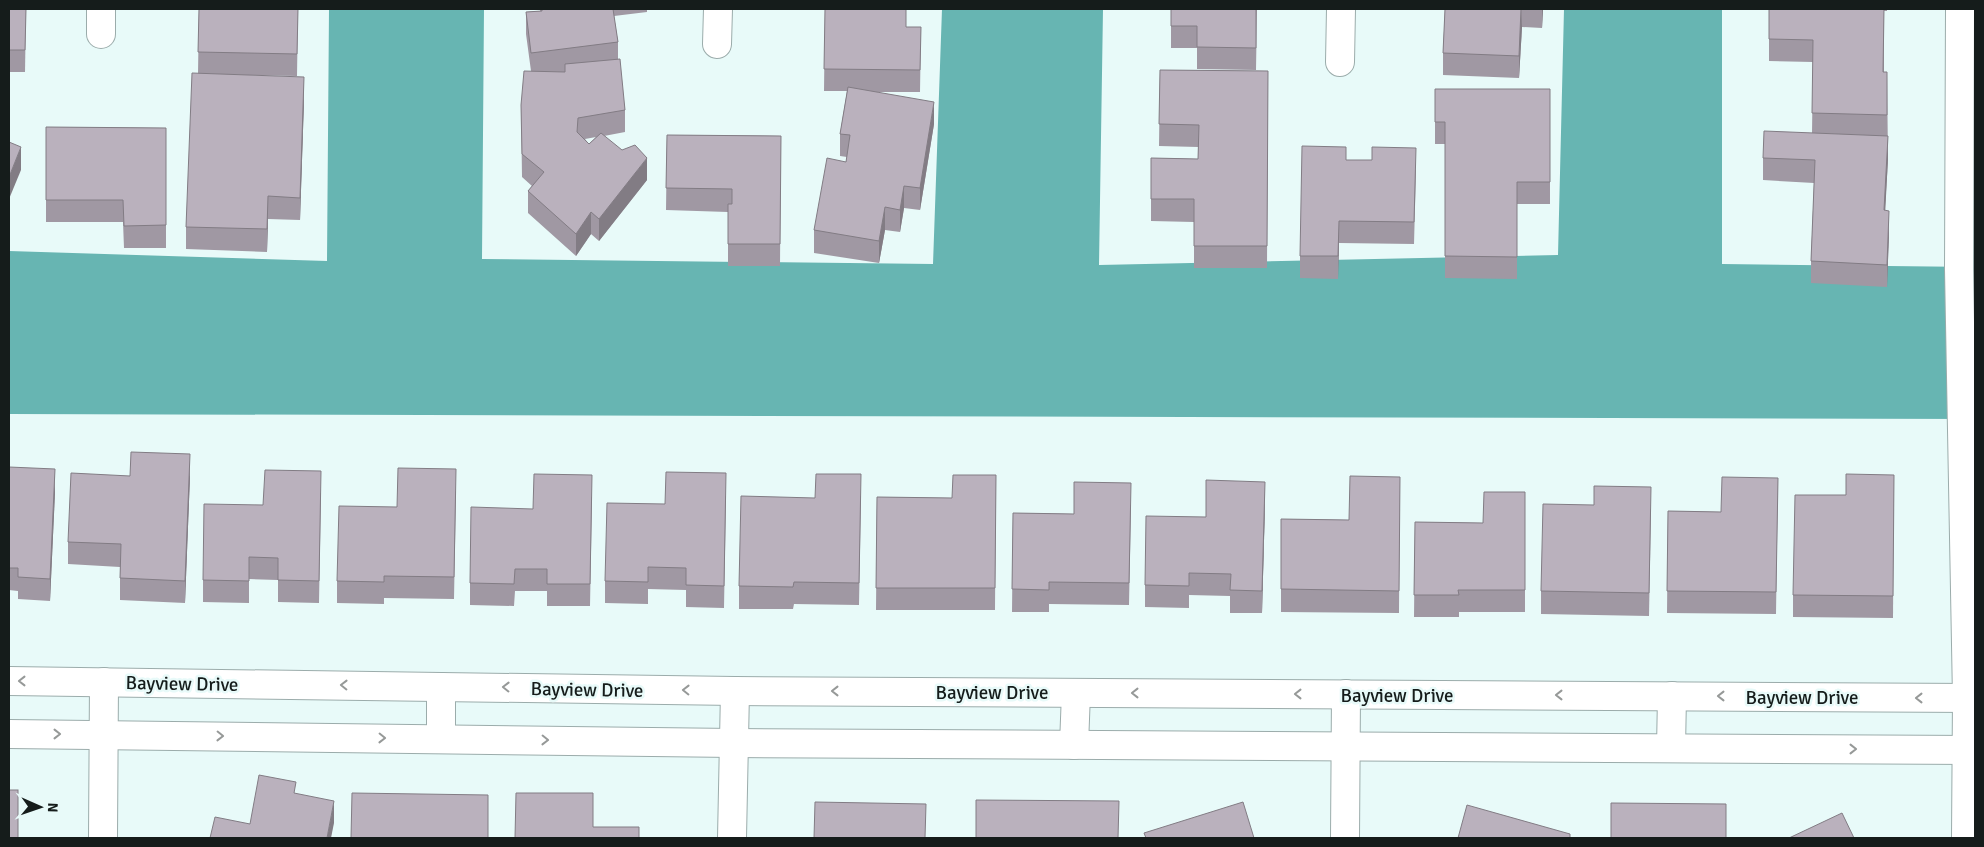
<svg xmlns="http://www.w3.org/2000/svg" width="1984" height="847" font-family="Signika,sans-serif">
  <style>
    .water { fill: #67b5b2 }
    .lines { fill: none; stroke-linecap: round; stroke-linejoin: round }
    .minor-casing { stroke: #9bacab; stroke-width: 30 }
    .minor { stroke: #fff; stroke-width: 28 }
    .wall { fill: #a098a3; fill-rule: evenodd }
    .shaded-wall { fill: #827c84 }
    .building { fill: #bab1bd; stroke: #827c84 }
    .oneway { stroke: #969998 }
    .labels { text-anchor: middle; stroke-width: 5; stroke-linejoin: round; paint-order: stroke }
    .street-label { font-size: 19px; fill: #151c1b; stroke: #e8faf9 }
  </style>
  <rect width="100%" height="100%" fill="#e8faf9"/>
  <path class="water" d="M329,9H484L482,259L933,264L942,9H1103L1099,265L1558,255L1564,9H1722V264L1975,267V419L9,414V251L327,261Z"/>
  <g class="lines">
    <g class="minor-casing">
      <g id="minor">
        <path d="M1960,9L1959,269L1967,698L1966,838"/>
        <path d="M101,34V9"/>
        <path d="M717,44L718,9"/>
        <path d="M1340,62L1341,9"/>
        <path d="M9,681L735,691L1975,698"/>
        <path d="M9,734L734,743L1975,750"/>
        <path d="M441,739V687"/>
        <path d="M1074,745L1076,693"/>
        <path d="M1671,748L1672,696"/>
        <path d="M103,838L104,682"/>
        <path d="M732,838L735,691"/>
        <path d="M1345,838L1346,694"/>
      </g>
    </g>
    <use href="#minor" class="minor"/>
  </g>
  <g class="wall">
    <path d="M9,9H26L25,72H9Z"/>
    <path d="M199,9H298L297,76L237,75L304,100L300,220L268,219L267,252L186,249V227L198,74Z"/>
    <path d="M540,9H647V12L614,16L618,42V59L625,110V132L604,136L647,180L599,241L591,234L576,256L528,213V191L532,186L522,177L521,105L531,71L526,34V12L540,11ZM596,137L589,144L585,139Z"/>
    <path d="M825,9L906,27H921L920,92H877L934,124L920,210L904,208L900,232L885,230L879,263L814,253V230L846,162L847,157L840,156V134L847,91H824Z"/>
    <path d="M1171,9H1257L1256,70L1197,69V48H1171Z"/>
    <path d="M1445,9H1543L1542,28L1522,27L1519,78L1443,75V53Z"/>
    <path d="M1769,9H1887V11H1884V72H1887L1888,159L1885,210L1889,233L1887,287L1811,283V261L1814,183L1763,180V158L1812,133L1813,62L1769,61Z"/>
    <path d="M1160,70L1268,71L1267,268H1194V222L1151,221V158L1198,159V147L1159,146Z"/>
    <path d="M1435,89H1550V204H1517V279L1445,278V144H1435Z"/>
    <path d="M46,127L166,128V248H124L123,222H46Z"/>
    <path d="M667,135L781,136L780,266H728V212L666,210Z"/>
    <path d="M1346,160L1416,170L1414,244L1339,243L1338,279L1300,278V256Z"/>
    <path d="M9,467L55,492L50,601L18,599V591L9,590Z"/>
    <path d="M996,475L995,610H876L877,497L952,498Z"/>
    <path d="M1894,475L1893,618L1793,617V595Z"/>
    <path d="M130,476H190L185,603L120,600V567L68,564V542Z"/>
    <path d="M1400,477L1399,613L1281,612V519L1349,520Z"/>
    <path d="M1778,478L1776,614L1667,613L1668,511L1721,512Z"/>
    <path d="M456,491L454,599L384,598V604L337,603V581Z"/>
    <path d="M1525,492V612H1459V617H1414L1415,522L1483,523Z"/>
    <path d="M321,493L319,603L278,602V580L249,579V603L203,602V580L263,505Z"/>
    <path d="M726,496L724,608L686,607V590L648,589V604L605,603V581L665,504Z"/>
    <path d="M861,496L859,605L794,604L793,609H739V586L815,498Z"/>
    <path d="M592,497L590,606H547V591H515L514,606L470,605V583L533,509Z"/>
    <path d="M1265,504L1262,613H1230V596L1189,595V608L1145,607V585L1206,517Z"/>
    <path d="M1131,505L1129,605L1049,604V612H1012L1013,513L1074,514Z"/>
    <path d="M1651,509L1649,616L1541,614V591Z"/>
  </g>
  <g class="shaded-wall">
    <path d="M1521,9L1522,27L1519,78V56Z"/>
    <path d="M1542,9H1543L1542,28Z"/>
    <path d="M304,77V100L300,220V198Z"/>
    <path d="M934,102V124L920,210V188Z"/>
    <path d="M1888,136V159L1884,233V210Z"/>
    <path d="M21,147V170L9,199V177Z"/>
    <path d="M647,158V180L599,241V219Z"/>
    <path d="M904,186V208L900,232V210Z"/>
    <path d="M268,196V219L267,252V229Z"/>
    <path d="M885,207V230L879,263V241Z"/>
    <path d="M1889,211V233L1887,287V265Z"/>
    <path d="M591,212V234L576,256V234Z"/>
    <path d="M1339,221V243L1338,279V256Z"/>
    <path d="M190,454V476L185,603V581Z"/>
    <path d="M55,469V492L50,601V579Z"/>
    <path d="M1265,482V504L1262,613V591Z"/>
    <path d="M334,801V823L331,838H327Z"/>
  </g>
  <g class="building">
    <path d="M9,9H26L25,50H9Z"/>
    <path d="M199,9H298L297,54L198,52Z"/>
    <path d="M542,9H613L618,42L531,53L526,12L542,11Z"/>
    <path d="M825,9H906V27H921L920,70L824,69Z"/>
    <path d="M1171,9H1256V48L1197,47V26H1171Z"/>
    <path d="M1445,9H1521L1519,56L1443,53Z"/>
    <path d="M1769,9H1884L1883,72H1887V115L1812,113L1813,40L1769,39Z"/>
    <path d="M620,59L625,110L578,118L577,132L589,144L601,133L622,150L635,145L647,158L599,219L591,212L576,234L528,191L544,172L522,154L521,105L524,71L565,72V64Z"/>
    <path d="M1160,70L1268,71L1267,246H1194V199H1151V158L1198,159L1199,125L1159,124Z"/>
    <path d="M192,73L304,77L300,198L268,196L267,229L186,227Z"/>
    <path d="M848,87L934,102L920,188L904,186L900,210L885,207L879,241L814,230L827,158L846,162L850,135L840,134Z"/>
    <path d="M1435,89H1550V182H1517V257L1445,256V122H1435Z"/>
    <path d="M46,127L166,128V225L124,226L123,200H46Z"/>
    <path d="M1764,131L1888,136L1884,210L1889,211L1887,265L1811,261L1815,160L1763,158Z"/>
    <path d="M667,135L781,136L780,244H728V204H732V189L666,188Z"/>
    <path d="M9,142L21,147L9,177Z"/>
    <path d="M1302,146L1346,147V160H1372V147L1416,148L1414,222L1339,221L1338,256H1300Z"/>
    <path d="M131,452L190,454L185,581L120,578L121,544L68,542L71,473L130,476Z"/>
    <path d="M9,467L55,469L50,579L18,577V568H9Z"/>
    <path d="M398,468L456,469L454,577L384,576V582L337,581L339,506L397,507Z"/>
    <path d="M265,470L321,471L319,581L278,580V558L249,557V581L203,580L204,504L263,505Z"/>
    <path d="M666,472L726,473L724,586L686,585V568L648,567V582L605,581L607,503L665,504Z"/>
    <path d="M534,474L592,475L590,584H547V569H515L514,584L470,583L471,507L533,509Z"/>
    <path d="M816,474H861L859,583L794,582L793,587L739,586L741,496L815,498Z"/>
    <path d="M1846,474L1894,475L1893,596L1793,595L1795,495H1846Z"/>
    <path d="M953,475H996L995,588H876L877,497L952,498Z"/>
    <path d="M1350,476L1400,477L1399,591L1281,589V519L1349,520Z"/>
    <path d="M1722,477L1778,478L1776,592L1667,591L1668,511L1721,512Z"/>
    <path d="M1206,480L1265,482L1262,591L1230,590L1231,574L1189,573V586L1145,585L1146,516L1206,517Z"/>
    <path d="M1074,482L1131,483L1129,583L1049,582V590L1012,589L1013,513L1074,514Z"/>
    <path d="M1594,486L1651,487L1649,593L1541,591L1543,504L1594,505Z"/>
    <path d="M1484,492H1525V590H1458L1459,595H1414L1415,522L1483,523Z"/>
    <path d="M259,775L296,782L294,793L334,801L327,838H210L215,817L250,824Z"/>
    <rect x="9" y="790" width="9" height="48"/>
    <path d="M352,793L488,795V838H351Z"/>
    <path d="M516,793H593V827H639V838H515Z"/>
    <path d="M976,800L1119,801L1118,838H976Z"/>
    <path d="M815,802L926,804L925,838H814Z"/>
    <path d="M1243,802L1254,838H1146L1144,833Z"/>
    <path d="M1611,803L1726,804V838H1611Z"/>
    <path d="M1467,805L1570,834V838H1458Z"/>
    <path d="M1842,813L1854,838H1789Z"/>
  </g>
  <defs><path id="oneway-chevron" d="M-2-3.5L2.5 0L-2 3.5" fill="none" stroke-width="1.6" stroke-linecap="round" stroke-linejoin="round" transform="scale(1.25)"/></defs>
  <g class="oneway">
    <use href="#oneway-chevron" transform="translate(22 681) rotate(-180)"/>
    <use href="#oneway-chevron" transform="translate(344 685) rotate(-179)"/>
    <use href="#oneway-chevron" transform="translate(506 687) rotate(-179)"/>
    <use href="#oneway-chevron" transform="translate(686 690) rotate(-179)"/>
    <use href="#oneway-chevron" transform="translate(835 691) rotate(-180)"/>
    <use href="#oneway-chevron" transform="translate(1135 693) rotate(-180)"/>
    <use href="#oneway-chevron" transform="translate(1298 694) rotate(-180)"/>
    <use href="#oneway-chevron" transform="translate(1559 695) rotate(-180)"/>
    <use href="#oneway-chevron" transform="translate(1721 696) rotate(-180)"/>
    <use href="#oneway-chevron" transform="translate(1919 698) rotate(-180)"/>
    <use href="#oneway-chevron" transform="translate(57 734)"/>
    <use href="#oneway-chevron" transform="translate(220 736) rotate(1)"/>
    <use href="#oneway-chevron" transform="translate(382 738) rotate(1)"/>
    <use href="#oneway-chevron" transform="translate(545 740) rotate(1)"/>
    <use href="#oneway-chevron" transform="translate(1853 749)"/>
  </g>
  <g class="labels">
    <g class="street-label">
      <text transform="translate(182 683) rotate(1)" y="7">Bayview Drive</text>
      <text transform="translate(587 689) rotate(1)" y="7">Bayview Drive</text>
      <text x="992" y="699">Bayview Drive</text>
      <text x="1397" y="702">Bayview Drive</text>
      <text x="1802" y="704">Bayview Drive</text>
    </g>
  </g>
  <rect width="1984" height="847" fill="none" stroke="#151c1b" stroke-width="20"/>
  <g transform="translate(40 807) rotate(92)" stroke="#e8faf9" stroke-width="4" paint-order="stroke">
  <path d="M0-4L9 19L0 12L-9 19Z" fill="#151c1b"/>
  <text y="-8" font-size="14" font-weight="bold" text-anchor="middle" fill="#151c1b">N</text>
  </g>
</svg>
